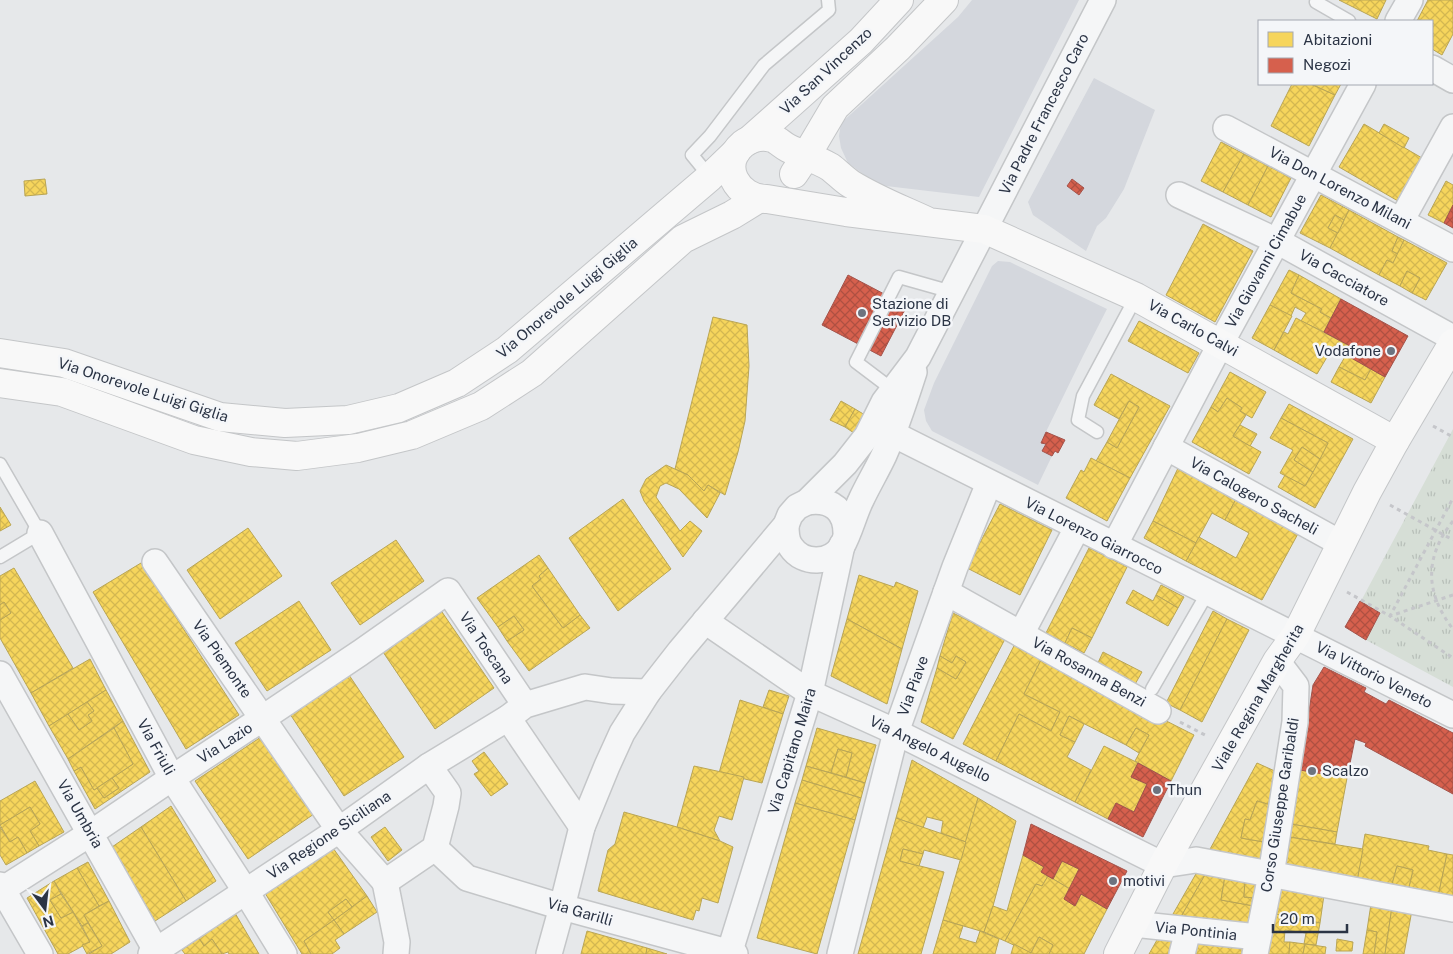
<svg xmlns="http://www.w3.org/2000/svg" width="1453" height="954" font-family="'Public Sans',sans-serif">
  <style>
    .built { fill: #d4d7dd }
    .park { fill: url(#park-tufts) }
    .homes { fill: url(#homes-cross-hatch); stroke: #b9a555 }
    .shops { fill: url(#shops-cross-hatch); stroke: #a3534b }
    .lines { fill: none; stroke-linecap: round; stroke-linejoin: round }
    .lane-casing { stroke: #c4c6c8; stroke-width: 15 }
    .street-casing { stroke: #c4c6c8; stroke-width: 28 }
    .secondary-casing { stroke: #c4c6c8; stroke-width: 30 }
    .path { stroke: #c5c6ca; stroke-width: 3; stroke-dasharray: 4 4; stroke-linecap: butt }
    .lane { stroke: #f5f6f7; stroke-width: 12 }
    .street { stroke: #f5f6f7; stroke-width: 25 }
    .secondary { stroke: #f8f8f8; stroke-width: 28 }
    .poi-dot { fill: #6c737f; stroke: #f4f6f9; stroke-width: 2 }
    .labels { text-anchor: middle; stroke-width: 5; stroke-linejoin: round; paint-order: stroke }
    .street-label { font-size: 15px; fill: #2b3445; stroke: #f4f6f9 }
    .poi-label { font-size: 15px; fill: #2b3445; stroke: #f4f6f9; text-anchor: start }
  </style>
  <defs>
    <pattern id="park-tufts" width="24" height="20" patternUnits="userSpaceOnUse" patternTransform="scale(1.25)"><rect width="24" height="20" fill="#d6ded6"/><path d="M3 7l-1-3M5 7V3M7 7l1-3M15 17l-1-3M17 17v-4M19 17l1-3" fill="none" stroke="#b8bfb9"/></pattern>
    <pattern id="homes-cross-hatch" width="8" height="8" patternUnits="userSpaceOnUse" patternTransform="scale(1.25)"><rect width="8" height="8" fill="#f6d55c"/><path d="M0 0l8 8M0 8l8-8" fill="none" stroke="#d3b751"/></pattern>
    <pattern id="shops-cross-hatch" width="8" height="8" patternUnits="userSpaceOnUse" patternTransform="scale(1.25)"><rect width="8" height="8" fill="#d6604d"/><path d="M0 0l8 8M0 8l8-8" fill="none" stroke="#ae5042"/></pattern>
  </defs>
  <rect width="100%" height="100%" fill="#e6e8ea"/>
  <g class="built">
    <path d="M972,0H1079L979,197L886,186L870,179L848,163L841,148L839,136L841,123L958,17Z"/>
    <path d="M1094,78L1155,110L1124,189L1106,218L1097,226L1086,251L1033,215L1028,202Z"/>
    <path d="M998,261L1010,262L1107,309L1083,356L1041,442L1046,444L1043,451L1052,456L1038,485L932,431L926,421L924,410L934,383L992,266Z"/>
  </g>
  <path class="park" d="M1453,429V687L1366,640L1380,613L1361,601Z"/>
  <g class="homes">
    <path d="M1339,0H1386L1377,19Z"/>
    <path d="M1428,0H1453V34L1442,55L1432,49V21H1417Z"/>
    <path d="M1292,84H1311L1335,95L1309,146L1271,126Z"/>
    <path d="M1311,84H1341L1335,95Z"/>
    <path d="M1364,124L1422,158L1398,201L1339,167Z"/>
    <path d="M1384,124L1409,138L1404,148L1379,133Z"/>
    <path d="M1221,142L1244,154L1223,192L1201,181Z"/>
    <path d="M1244,154L1268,166L1248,205L1223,192Z"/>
    <path d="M1268,166L1291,178L1271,217L1248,205Z"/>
    <path d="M45,179L47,194L25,196L24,181Z"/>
    <path d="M1446,181L1453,185V205L1444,223L1428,215Z"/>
    <path d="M1321,195L1349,210L1344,220L1335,215L1328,228L1338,233L1330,248L1300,233Z"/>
    <path d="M1349,210L1398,237L1392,251L1398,254L1393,263L1387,260L1379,275L1330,248Z"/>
    <path d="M1335,215L1344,220L1338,233L1328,228Z"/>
    <path d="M1203,224L1253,251L1215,322L1166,295Z"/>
    <path d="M1398,237L1404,240L1398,254L1392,251Z"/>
    <path d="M1404,240L1447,263L1426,300L1412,293L1420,278L1407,271L1400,286L1379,275L1387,260L1393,263Z"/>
    <path d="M1289,270L1299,275L1291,293L1322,309L1320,312L1331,318L1324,332L1301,321L1306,313L1295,307L1291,316L1270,305Z"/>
    <path d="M1407,271L1420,278L1412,293L1400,286Z"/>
    <path d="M1299,275L1341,299L1331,318L1320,312L1322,309L1291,293Z"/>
    <path d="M1270,305L1292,316L1274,350L1252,338Z"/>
    <path d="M713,317L747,325L749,366L745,421L738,452L725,495L708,485L704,491L688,475L675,469Z"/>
    <path d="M1296,318L1350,346L1346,355L1333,347L1317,374L1274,350L1284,332L1288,334Z"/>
    <path d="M1139,321L1199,353L1188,373L1128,341Z"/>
    <path d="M1346,355L1371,369L1365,380L1339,367Z"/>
    <path d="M1339,367L1365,380L1371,369L1385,377L1371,403L1331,382Z"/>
    <path d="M1230,372L1266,392L1252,418L1240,411L1242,408L1227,398L1218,412L1211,407Z"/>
    <path d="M1111,374L1170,406L1130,478L1096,461L1107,442L1117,448L1139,407L1129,401L1119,419L1094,405Z"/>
    <path d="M1227,398L1242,408L1240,411L1246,415L1233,436L1261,452L1249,474L1192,442L1211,407L1218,412Z"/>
    <path d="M841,401L855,409L845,427L830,420Z"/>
    <path d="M1129,401L1139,407L1117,448L1107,442Z"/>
    <path d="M1289,404L1353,439L1315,508L1278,487L1285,475L1305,486L1328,443L1281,418Z"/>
    <path d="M855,409L865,415L854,433L845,427Z"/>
    <path d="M1281,418L1328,443L1320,459L1302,447L1294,460L1313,472L1305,486L1280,473L1293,450L1270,438Z"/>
    <path d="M1240,425L1257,434L1250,446L1233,436Z"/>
    <path d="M1302,447L1320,459L1313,472L1294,460Z"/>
    <path d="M1091,458L1130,478L1107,521L1066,498L1081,470L1084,472Z"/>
    <path d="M666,465L688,475L704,491L708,485L720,493L707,518L679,489L666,483L660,486L656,497L680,531L690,521L702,531L683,557L644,501L640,491L646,479Z"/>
    <path d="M1179,466L1237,497L1225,520L1212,513L1196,543L1153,521Z"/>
    <path d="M1237,497L1300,530L1262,600L1186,561L1199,537L1236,558L1249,533L1225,520Z"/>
    <path d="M623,499L671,569L618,611L569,538Z"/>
    <path d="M1000,504L1052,530L1020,595L967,568Z"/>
    <path d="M0,507L11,525L0,531Z"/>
    <path d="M1153,521L1196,543L1186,561L1144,538Z"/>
    <path d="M248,528L282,576L220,619L187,570Z"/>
    <path d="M396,540L424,581L360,625L331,583Z"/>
    <path d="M1089,548L1127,567L1092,638L1072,628L1065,643L1046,633Z"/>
    <path d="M539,555L548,568L539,576L541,579L532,586L563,628L580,615L590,628L529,671L507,641L524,630L514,616L498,627L477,598Z"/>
    <path d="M141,563L239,715L186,749L93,592Z"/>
    <path d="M14,568L73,668L31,693L0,638V620L11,613L4,602L0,605V576Z"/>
    <path d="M548,568L580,615L563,628L532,586L541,579L539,576Z"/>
    <path d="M859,575L894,587L896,582L918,591L902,649L847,619Z"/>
    <path d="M1161,585L1184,597L1178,608L1156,595Z"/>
    <path d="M1133,590L1153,601L1156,595L1178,608L1168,626L1126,603Z"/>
    <path d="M299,601L331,650L267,691L235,643Z"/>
    <path d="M4,602L11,613L0,620V605Z"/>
    <path d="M1213,611L1227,619L1180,710L1166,703Z"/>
    <path d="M442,612L494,688L435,729L383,652Z"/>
    <path d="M953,613L1005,639L953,739L921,722L937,668L956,679L966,662L956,656L952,663L940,656Z"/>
    <path d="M514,616L524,630L507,641L498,627Z"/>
    <path d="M847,619L902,649L887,704L831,676Z"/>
    <path d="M1227,619L1249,630L1202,722L1180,710Z"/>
    <path d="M1072,628L1092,638L1084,653L1065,643Z"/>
    <path d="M1015,644L1042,658L1024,694L1060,712L1051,731L1019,714L996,761L963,744Z"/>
    <path d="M1103,652L1142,672L1134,686L1096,667Z"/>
    <path d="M940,656L952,663L956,656L966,662L956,679L937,668Z"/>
    <path d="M1042,658L1194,735L1171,781L1135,761L1149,735L1136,728L1126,745L1069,716L1060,735L1075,742L1067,757L1091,770L1075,802L996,761L1019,714L1051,731L1060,712L1024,694Z"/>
    <path d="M90,659L106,690L49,726L31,693Z"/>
    <path d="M349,675L404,757L344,796L290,714Z"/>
    <path d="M106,690L123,721L68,759L49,726L68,714L79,730L92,721L88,715L94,711L87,702Z"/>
    <path d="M769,690L789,696L783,714L763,707Z"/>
    <path d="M740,700L783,714L762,783L719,773Z"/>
    <path d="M87,702L94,711L88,715L92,721L79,730L68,714Z"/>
    <path d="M1069,716L1084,724L1075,742L1060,735Z"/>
    <path d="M123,721L150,772L95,809L74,771L81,767L94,790L97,788L104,798L119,788L112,778L133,764L114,728Z"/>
    <path d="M114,728L133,764L94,790L81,767L74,771L68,759Z"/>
    <path d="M817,728L876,745L865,783L846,777L852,753L838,749L831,773L806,766Z"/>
    <path d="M1136,728L1149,735L1139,753L1126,745Z"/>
    <path d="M261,737L314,814L248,859L195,781Z"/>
    <path d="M1104,746L1138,763L1131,777L1147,784L1134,812L1116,803L1108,819L1075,802Z"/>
    <path d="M838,749L852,753L846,777L831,773Z"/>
    <path d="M484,752L508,784L491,796L474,774L479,771L472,761Z"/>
    <path d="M912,760L978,798L966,842L941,833L943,821L927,817L923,828L896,818Z"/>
    <path d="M1257,763L1277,772L1271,805L1257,801L1250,820L1245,819L1241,838L1264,842L1261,860L1209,851Z"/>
    <path d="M694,766L744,777L732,820L719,816L714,830L720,841L677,827Z"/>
    <path d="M806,766L865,783L861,798L802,780Z"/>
    <path d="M1300,770L1347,778L1337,832L1291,824Z"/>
    <path d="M112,778L119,788L104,798L97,788Z"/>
    <path d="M802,780L861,798L855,820L795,803Z"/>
    <path d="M35,781L64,832L39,846L30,831L40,824L30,807L0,825V801Z"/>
    <path d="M978,798L1016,821L993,906L984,932L943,920Z"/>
    <path d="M1257,801L1271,805L1264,842L1241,838L1245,819L1250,820Z"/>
    <path d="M795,803L855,820L817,954L757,938Z"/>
    <path d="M171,806L216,881L186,901L141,827Z"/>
    <path d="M30,807L40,824L30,831L39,846L27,853L18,837L10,842L0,825Z"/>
    <path d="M624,812L677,827L720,841L733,847L718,903L702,898L699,911L696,910L693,920L598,891L608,850L615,844Z"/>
    <path d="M896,818L966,842L961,860L924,850L923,854L903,849L900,861L944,872L921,954H858Z"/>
    <path d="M1291,824L1337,832L1335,844L1289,837Z"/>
    <path d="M0,827L10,842L18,837L27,853L6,865L0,855Z"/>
    <path d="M141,827L186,901L155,921L112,847Z"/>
    <path d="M385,827L402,850L388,861L371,837Z"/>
    <path d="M1365,834L1429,846L1428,850L1447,854L1438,897L1408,891L1413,870L1397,866L1391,888L1357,881Z"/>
    <path d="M1289,837L1363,849L1357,881L1284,868Z"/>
    <path d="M333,848L367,896L352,907L346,899L328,912L334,920L304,941L311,954H302L265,893Z"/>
    <path d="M903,849L923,854L919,866L900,861Z"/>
    <path d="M1447,854L1453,855V900L1438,897Z"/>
    <path d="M1023,855L1044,867L1041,872L1048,876L1042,886L1036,884L1005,941L984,932L993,906L1007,911Z"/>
    <path d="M1062,861L1079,869L1070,889L1053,879Z"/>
    <path d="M88,862L109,901L99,906L77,868Z"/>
    <path d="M1397,866L1413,870L1408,891L1391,888Z"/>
    <path d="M77,868L99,906L84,915L88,923L82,926L54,881Z"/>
    <path d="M1197,872L1206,873L1178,922L1169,921Z"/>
    <path d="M1206,873L1225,876L1221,900L1254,906L1250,928L1178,922Z"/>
    <path d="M1048,876L1070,889L1064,899L1075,906L1081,894L1107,909L1084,954H1049L1053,945L1039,937L1031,953L1005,941L1036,884L1042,886Z"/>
    <path d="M1225,876L1245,879L1244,897L1255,898L1254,906L1221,900Z"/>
    <path d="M1245,879L1258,881L1255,898L1244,897Z"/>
    <path d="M54,881L61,894L50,900L61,918L73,912L90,942L68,954H58L27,898Z"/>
    <path d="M1279,888L1324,895L1320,923L1275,914Z"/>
    <path d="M61,894L73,912L61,918L50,900Z"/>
    <path d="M367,896L377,912L344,934L334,920Z"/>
    <path d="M346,899L352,907L334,920L328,912Z"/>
    <path d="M109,901L130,942L111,954H89L102,946L84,915Z"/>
    <path d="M1371,904L1392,907L1385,954H1374L1377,932L1367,930Z"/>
    <path d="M1392,907L1412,910L1404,954H1385Z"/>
    <path d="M235,913L259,954H229L228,952L222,954L212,939L204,946L199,938Z"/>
    <path d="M1275,914L1320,923L1316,945L1304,944L1306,933L1285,930L1284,942H1290L1289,954H1268Z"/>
    <path d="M334,920L344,934L335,940L340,948L332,954H311L304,941Z"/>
    <path d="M943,920L963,926L959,938L976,943L980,931L999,939L995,954H933Z"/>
    <path d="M88,923L102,946L87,954L82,945L90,942L82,926Z"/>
    <path d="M1367,930L1377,932L1374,954H1363Z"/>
    <path d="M587,931L647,948L646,954H581Z"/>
    <path d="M1161,933L1175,936L1170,954H1149Z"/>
    <path d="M1039,937L1053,945L1049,954H1011L1014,944L1031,953Z"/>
    <path d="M1199,937L1248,944L1246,954H1195Z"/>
    <path d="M199,938L204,946L212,939L222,954H185L182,950Z"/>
    <path d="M1337,939L1353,942L1352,951H1336Z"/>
    <path d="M1290,942L1305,944L1303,954H1289Z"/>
    <path d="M1305,944L1326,947L1325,954H1303Z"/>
    <path d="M647,948L667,954H646Z"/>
  </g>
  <g class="shops">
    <path d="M1072,179L1084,188L1079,195L1067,186Z"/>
    <path d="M1453,205V228L1444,223Z"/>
    <path d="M848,275L907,306L881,356L822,325Z"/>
    <path d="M1341,299L1408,336L1385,377L1346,355L1350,346L1324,332Z"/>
    <path d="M1046,432L1065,440L1058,453L1055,451L1052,456L1042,451L1046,444L1041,443Z"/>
    <path d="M1360,601L1380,613L1366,640L1345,627Z"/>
    <path d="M1324,667L1366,688L1364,692L1386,704L1389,700L1453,733V794L1365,746L1366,743L1355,739L1347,778L1300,770L1313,685Z"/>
    <path d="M1138,763L1171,781L1143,837L1108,819L1116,803L1134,812L1147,784L1131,777Z"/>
    <path d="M1031,824L1127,871L1107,909L1081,894L1075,906L1064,899L1079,869L1062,861L1053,879L1041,872L1044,867L1023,855Z"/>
  </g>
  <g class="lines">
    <g class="lane-casing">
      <g id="lane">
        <path d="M1317,0L1316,2L1349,21"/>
        <path d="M710,177L692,155L710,136L764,65L829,10L828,0"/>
        <path d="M893,390L856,362L899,277L952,292"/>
        <path d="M1097,432L1078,420L1083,396L1136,297"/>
        <path d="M0,464L40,533L0,557"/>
        <path d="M1152,689L1208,592"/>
      </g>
    </g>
    <g class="street-casing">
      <g id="street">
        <path d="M1398,21L1410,0"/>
        <path d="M1432,68L1453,80"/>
        <path d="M1226,128L1453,249"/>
        <path d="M1179,195L1277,241L1453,338"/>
        <path d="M1401,221L1453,127"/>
        <path d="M893,434L1453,715"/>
        <path d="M1166,447L1342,544"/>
        <path d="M807,502C832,498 847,511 846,536"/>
        <path d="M786,525C786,533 786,541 791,547C803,565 831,564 842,546C850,532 854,514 861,500C868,485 877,470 884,455C896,428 905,400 914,372"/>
        <path d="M40,533L172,778L246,892L284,954"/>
        <path d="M1114,546L1221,343L1363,84"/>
        <path d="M155,562L339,830L385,882L435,848L446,806L448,793L429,766"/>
        <path d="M946,592L1158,711"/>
        <path d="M705,621L810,693L896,732L1163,865L1196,860L1453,909"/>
        <path d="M1021,634L1077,528"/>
        <path d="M0,674L158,954"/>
        <path d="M508,718L582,827"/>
        <path d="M435,848L467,878L562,907L735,954"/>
        <path d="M385,882L397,942L396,954"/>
        <path d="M0,885L40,954"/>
        <path d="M0,891L91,833L172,778L263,718L360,653L448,591L525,705"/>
        <path d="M1133,924L1258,937"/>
        <path d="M151,954L339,830L429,766L508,718L525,705L585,687L612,691L648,692"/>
        <path d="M549,954L562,907L582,827L607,766L622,733L648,692L680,651L786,525L790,515L797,507L807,502L845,464L867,436L884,402L918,357L1103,0"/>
        <path d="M729,954L810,693L842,545"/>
        <path d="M840,954L896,732L955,567L989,483"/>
        <path d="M1182,954L1188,930"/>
        <path d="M1255,954L1271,875L1295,722L1296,686L1277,661"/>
      </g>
    </g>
    <g class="secondary-casing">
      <g id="secondary">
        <path d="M751,139L861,41L899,0"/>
        <path d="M794,174L806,156L835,107L898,48L944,0"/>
        <path d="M927,221C901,209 875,199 851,184C843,179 837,172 830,167C817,159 802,155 788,148C782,145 778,140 772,138C762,135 751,138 743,144C718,165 737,199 767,199L846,212L984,229L1136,297L1395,441"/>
        <path d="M0,353L64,363L220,417L285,423L348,420L399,408L457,383L507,350L710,177L736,152"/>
        <path d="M0,383L62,392L194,440L251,452L297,456L358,448L412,435L481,406L532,373L683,239L732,215L758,199"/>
        <path d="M1118,954L1163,865L1277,661L1296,635L1367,492L1395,441L1453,343"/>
      </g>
    </g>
    <g class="path">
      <path d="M1433,426L1453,437"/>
      <path d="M1390,505L1453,540"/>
      <path d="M1453,521C1424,557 1425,593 1453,629"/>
      <path d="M1347,592L1390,616L1453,498"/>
      <path d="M1453,595L1390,616L1453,658"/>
      <path d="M1180,722L1205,735"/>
    </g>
    <use href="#lane" class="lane"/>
    <use href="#street" class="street"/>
    <use href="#secondary" class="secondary"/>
  </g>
  <g class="poi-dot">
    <circle cx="862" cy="313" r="5"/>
    <circle cx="1391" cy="351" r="5"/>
    <circle cx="1312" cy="771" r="5"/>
    <circle cx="1157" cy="790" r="5"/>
    <circle cx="1113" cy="881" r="5"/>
  </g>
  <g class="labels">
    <g class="street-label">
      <text transform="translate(826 71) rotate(-43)" y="5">Via San Vincenzo</text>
      <text transform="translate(1044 114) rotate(-63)" y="5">Via Padre Francesco Caro</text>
      <text transform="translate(1340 188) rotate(28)" y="5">Via Don Lorenzo Milani</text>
      <text transform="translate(1266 261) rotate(-61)" y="5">Via Giovanni Cimabue</text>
      <text transform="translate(1344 278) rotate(29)" y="5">Via Cacciatore</text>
      <text transform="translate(567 298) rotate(-40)" y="5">Via Onorevole Luigi Giglia</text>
      <text transform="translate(1193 328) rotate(29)" y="5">Via Carlo Calvi</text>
      <text transform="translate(143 390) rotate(18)" y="5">Via Onorevole Luigi Giglia</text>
      <text transform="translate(1254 496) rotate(29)" y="5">Via Calogero Sacheli</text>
      <text transform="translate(1094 536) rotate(27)" y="5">Via Lorenzo Giarrocco</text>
      <text transform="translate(486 648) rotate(56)" y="5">Via Toscana</text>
      <text transform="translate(222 659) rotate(55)" y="5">Via Piemonte</text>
      <text transform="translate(1089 672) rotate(29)" y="5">Via Rosanna Benzi</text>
      <text transform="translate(1374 675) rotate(27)" y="5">Via Vittorio Veneto</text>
      <text transform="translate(913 686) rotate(-70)" y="5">Via Piave</text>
      <text transform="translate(1258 698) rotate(-60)" y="5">Viale Regina Margherita</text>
      <text transform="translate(225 743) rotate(-33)" y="5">Via Lazio</text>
      <text transform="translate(156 747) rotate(61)" y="5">Via Friuli</text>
      <text transform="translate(930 749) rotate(26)" y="5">Via Angelo Augello</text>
      <text transform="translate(792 751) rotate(-73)" y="5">Via Capitano Maira</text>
      <text transform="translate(1280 805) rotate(-81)" y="5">Corso Giuseppe Garibaldi</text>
      <text transform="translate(80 814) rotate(60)" y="5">Via Umbria</text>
      <text transform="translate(329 835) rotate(-34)" y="5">Via Regione Siciliana</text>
      <text transform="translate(580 912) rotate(16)" y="5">Via Garilli</text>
      <text transform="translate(1196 931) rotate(6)" y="5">Via Pontinia</text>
    </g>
    <g class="poi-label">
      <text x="872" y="309">Stazione di<tspan x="872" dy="17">Servizio DB</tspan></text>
      <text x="1381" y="356" text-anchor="end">Vodafone</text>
      <text x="1322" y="776">Scalzo</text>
      <text x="1167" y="795">Thun</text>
      <text x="1123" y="886">motivi</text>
    </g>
  </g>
  <rect x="1258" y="20" width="175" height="65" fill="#f4f6f9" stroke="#a4a8b1"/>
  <rect x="1268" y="32" width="25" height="15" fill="#f6d55c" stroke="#a4a8b1"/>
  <text x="1303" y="45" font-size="15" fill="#2b3445">Abitazioni</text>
  <rect x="1268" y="58" width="25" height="15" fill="#d6604d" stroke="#a4a8b1"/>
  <text x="1303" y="70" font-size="15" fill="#2b3445">Negozi</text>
  <g transform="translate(45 909) rotate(165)" stroke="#f4f6f9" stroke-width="4" paint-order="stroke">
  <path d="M0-4L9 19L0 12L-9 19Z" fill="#2b3445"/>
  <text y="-8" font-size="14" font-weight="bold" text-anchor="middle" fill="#2b3445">N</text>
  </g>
  <path d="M1273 924v8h74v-8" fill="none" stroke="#2b3445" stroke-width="2.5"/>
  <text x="1280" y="924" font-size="15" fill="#2b3445" stroke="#f4f6f9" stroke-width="4" paint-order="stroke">20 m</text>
</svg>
